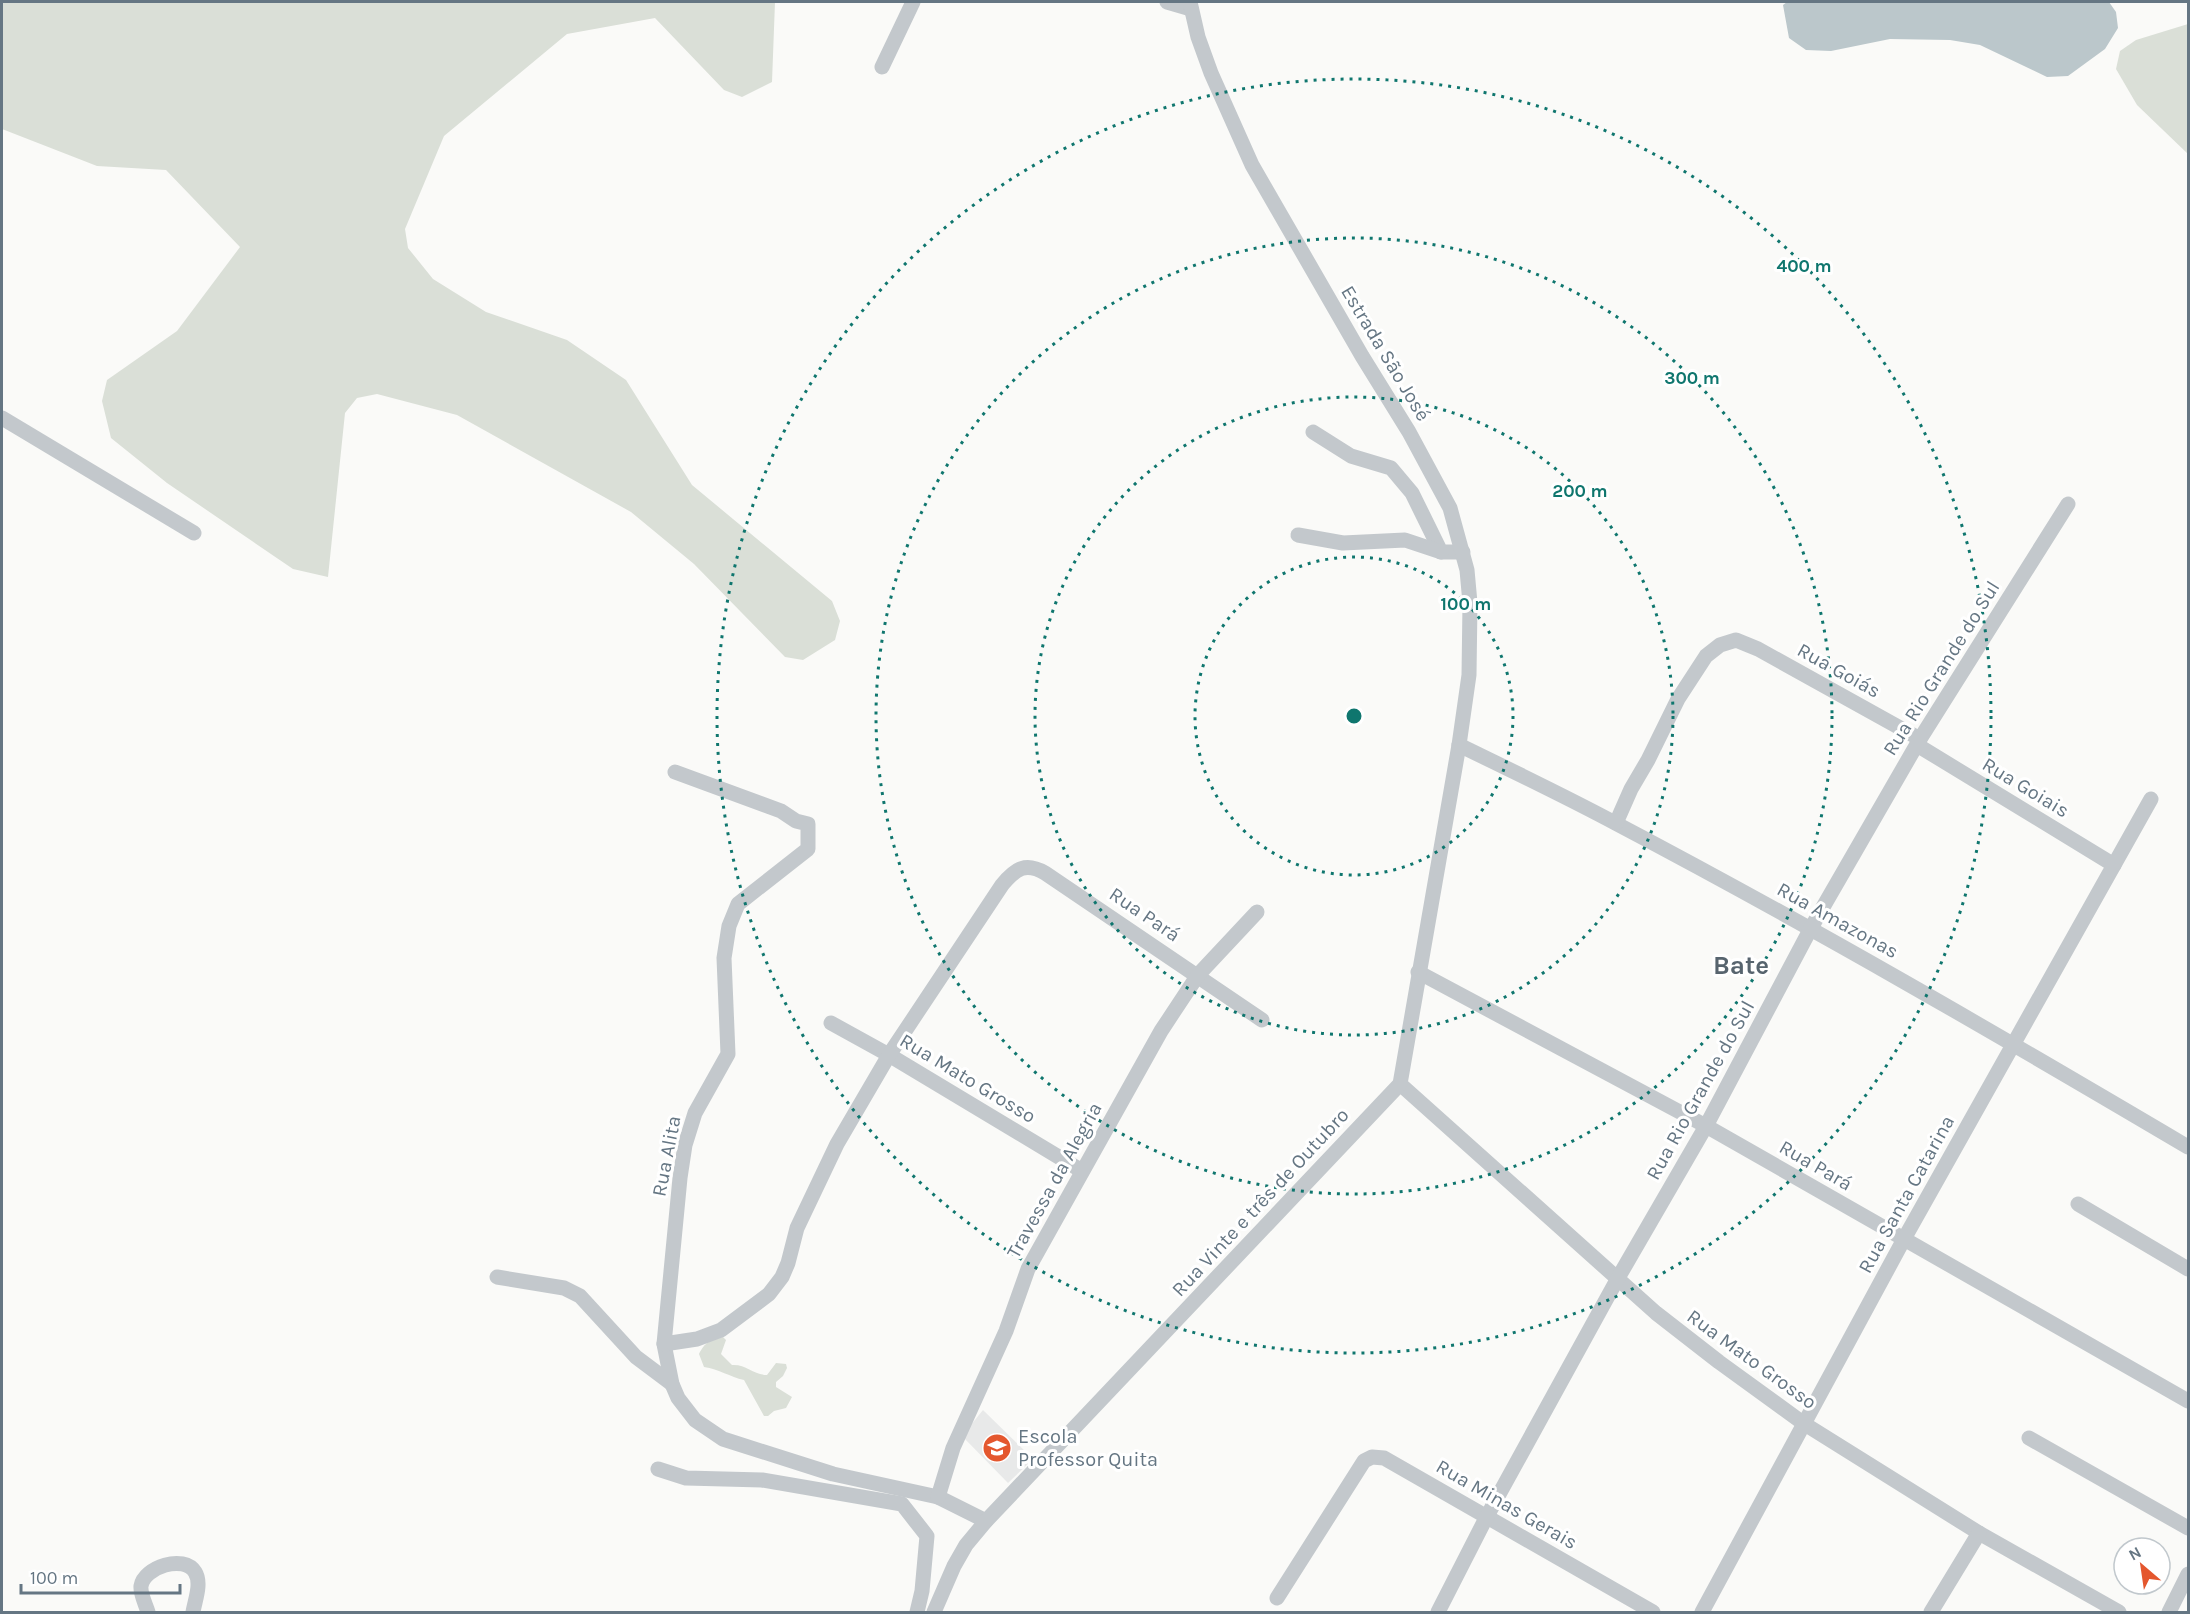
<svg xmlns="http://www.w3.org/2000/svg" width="2190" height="1614" font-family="Karla,sans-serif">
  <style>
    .built { fill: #e8e9e9 }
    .green { fill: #dadfd7 }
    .water { fill: #bbc7cb }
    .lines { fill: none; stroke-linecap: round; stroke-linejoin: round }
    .minor { stroke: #c3c8cc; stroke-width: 15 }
    .ring { fill: none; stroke: #0f766e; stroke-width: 3; stroke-dasharray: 3 6 }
    .labels { text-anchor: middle; stroke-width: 6; stroke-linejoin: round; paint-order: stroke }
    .street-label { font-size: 20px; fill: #657683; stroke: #fff }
    .poi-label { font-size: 20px; fill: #657683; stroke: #fff; text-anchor: start }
    .district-label { font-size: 26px; font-weight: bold; fill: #57646e; stroke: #fff }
    .centre { fill: #0f766e; stroke: #fff; stroke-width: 3 }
    .ring-label { font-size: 18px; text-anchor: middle; font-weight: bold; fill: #0f766e; stroke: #fff; stroke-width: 6; stroke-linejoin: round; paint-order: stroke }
  </style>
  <rect width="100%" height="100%" fill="#fafaf8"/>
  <path class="built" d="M983,1410L1033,1459L1008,1483L962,1436Z"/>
  <g class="green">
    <path d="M2,2H775L772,82L742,97L724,90L655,18L567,34L444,136L405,229L408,248L433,279L486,312L567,340L626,380L692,485L832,601L840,621L835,640L803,660L785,657L694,564L631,512L457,415L377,394L357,398L345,413L328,577L293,569L167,483L111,438L102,401L107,380L177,331L240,247L166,170L97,166L2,129Z"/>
    <path d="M2188,24V154L2137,105L2116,69L2120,51L2136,40Z"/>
    <path d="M723,1337L726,1340L721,1354L732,1365C746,1364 754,1375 767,1375L776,1363L786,1364L787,1368L783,1376L776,1382V1387L792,1397L786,1408L774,1411L768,1416H764L744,1380C730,1377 719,1369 704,1367L699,1354C705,1342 710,1340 723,1337Z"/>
  </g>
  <path class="water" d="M1787,2H2109L2116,12L2118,28L2105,49L2068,76L2047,77L1980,45L1950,40L1890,39L1831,51L1806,50L1789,38L1783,5Z"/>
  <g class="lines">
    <g class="minor">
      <path d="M1167,2L1191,9"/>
      <path d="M882,67L913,2"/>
      <path d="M2,418L194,533"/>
      <path d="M1313,432L1351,456L1391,468L1412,493L1441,552H1463"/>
      <path d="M1298,535L1343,543L1405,540L1441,552"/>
      <path d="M1459,745C1512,771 1565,796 1617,824C1811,926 2000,1036 2188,1147"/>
      <path d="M1917,745L2114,865"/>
      <path d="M675,772L781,811L796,821L808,824V849L738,904L729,926L724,958L728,1054L695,1113L685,1145L680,1178L664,1344L672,1384L678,1398L695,1420L723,1439L833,1474L938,1497L986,1521"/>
      <path d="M1616,823L1631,789L1648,760L1678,699L1706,656L1720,645L1736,640L1758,649L1920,739"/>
      <path d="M1418,972L1706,1126L2188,1401"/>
      <path d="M831,1023L889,1055L1082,1171"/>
      <path d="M1400,1084L1656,1313L1719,1362L1803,1423L1979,1533L2119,1612"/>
      <path d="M2078,1204L2188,1269"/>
      <path d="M497,1277L564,1288L580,1296L636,1357L672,1384"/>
      <path d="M664,1344L697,1339L721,1330L769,1294L782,1277L788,1263L797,1228L837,1144L889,1055L1002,885C1016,868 1026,862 1045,873L1262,1020"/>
      <path d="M2029,1438L2188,1528"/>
      <path d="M658,1469L686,1478L762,1480L902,1504L927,1536L922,1591L917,1612"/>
      <path d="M938,1497L953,1448L1006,1331L1028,1269L1161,1031L1198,975L1257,912"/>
      <path d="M1277,1598L1364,1461L1372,1457L1384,1458L1653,1612"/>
      <path d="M148,1612C146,1605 140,1594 141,1586C144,1567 184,1554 195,1572C202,1583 195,1600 193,1612"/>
      <path d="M934,1612L954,1566L966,1545L986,1521L1400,1084L1459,745L1469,675L1470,603L1467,570L1450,508L1409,432L1362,356L1252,165L1211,73L1198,37L1190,2"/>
      <path d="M1438,1612L1486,1518L1618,1278L1706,1126L1811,928L1920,739L2068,504"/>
      <path d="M1702,1612L1904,1239L2151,799"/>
      <path d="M1931,1612L1979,1533"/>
      <path d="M2169,1612L2188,1574"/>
    </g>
  </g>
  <g class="ring">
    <circle cx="1354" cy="716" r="159"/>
    <circle cx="1354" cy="716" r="319"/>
    <circle cx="1354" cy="716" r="478"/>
    <circle cx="1354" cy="716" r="637"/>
  </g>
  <defs>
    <g id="school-disc" transform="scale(1.5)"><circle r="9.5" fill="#e4572e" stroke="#fff"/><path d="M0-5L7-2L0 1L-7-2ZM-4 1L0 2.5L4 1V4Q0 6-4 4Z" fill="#fff"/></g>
  </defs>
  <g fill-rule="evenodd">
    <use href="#school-disc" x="997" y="1448"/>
  </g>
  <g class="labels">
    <g class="street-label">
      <text transform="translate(1386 353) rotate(59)" y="7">Estrada São José</text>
      <text transform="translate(1941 668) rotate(-58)" y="7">Rua Rio Grande do Sul</text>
      <text transform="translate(1839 670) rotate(29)" y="7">Rua Goiás</text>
      <text transform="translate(2026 787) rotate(31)" y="7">Rua Goiais</text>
      <text transform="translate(1145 914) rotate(34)" y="7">Rua Pará</text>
      <text transform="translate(1838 920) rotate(29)" y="7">Rua Amazonas</text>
      <text transform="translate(968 1078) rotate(31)" y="7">Rua Mato Grosso</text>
      <text transform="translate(1700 1090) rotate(-61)" y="7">Rua Rio Grande do Sul</text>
      <text transform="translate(666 1156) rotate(-79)" y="7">Rua Alita</text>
      <text transform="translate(1816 1165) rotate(30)" y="7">Rua Pará</text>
      <text transform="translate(1054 1180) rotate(-61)" y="7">Travessa da Alegria</text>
      <text transform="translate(1906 1194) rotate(-61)" y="7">Rua Santa Catarina</text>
      <text transform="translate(1260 1202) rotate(-47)" y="7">Rua Vinte e três de Outubro</text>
      <text transform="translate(1752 1359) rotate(36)" y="7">Rua Mato Grosso</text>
      <text transform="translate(1507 1504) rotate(30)" y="7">Rua Minas Gerais</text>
    </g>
    <g class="poi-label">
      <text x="1018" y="1443">Escola<tspan x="1018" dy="23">Professor Quita</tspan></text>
    </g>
    <g class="district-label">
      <text x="1741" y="974">Bate</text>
    </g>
  </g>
  <circle cx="1354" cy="716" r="9" class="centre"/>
  <g class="ring-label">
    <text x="1804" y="272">400 m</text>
    <text x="1692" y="384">300 m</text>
    <text x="1580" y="497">200 m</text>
    <text x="1466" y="610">100 m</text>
  </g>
  <rect width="2190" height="1614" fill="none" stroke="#657683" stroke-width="6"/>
  <g transform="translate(2142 1566) rotate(331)"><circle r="28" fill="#ffffff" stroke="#c1c8cd" stroke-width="1.5"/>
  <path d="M0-4.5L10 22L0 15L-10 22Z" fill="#e4572e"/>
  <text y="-9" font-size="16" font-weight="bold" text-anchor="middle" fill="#657683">N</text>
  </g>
  <path d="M21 1584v9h159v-9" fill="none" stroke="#657683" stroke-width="3"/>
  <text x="30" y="1584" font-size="18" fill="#657683" stroke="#ffffff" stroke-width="4.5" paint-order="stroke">100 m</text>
</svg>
